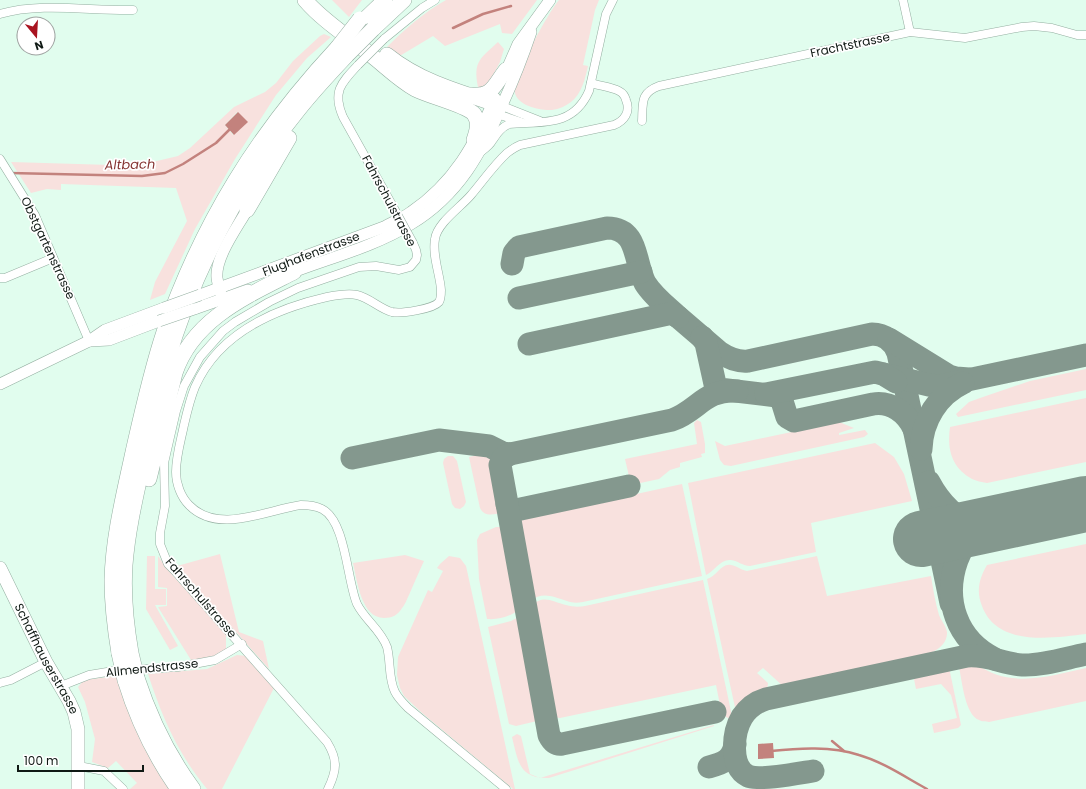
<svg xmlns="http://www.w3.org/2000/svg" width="1086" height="789" font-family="Poppins,sans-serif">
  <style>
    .green { fill: #f8e1de; fill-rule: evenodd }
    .water { fill: #c3827d }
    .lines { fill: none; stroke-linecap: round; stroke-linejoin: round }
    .stream { stroke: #c3827d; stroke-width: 2.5 }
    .taxiway { stroke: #84988e; stroke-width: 23 }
    .runway { stroke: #84988e; stroke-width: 56 }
    .street-casing { stroke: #94afa1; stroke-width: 9 }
    .secondary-casing { stroke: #94afa1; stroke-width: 12 }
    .primary-casing { stroke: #94afa1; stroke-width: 14 }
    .highway-casing { stroke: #94afa1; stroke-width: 16 }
    .street { stroke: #fff; stroke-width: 8 }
    .secondary { stroke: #fff; stroke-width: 11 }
    .primary { stroke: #fff; stroke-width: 13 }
    .highway { stroke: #fff; stroke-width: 15 }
    .street-bridge-casing { stroke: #94afa1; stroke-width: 9; stroke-linecap: butt }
    .secondary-bridge-casing { stroke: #94afa1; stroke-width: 12; stroke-linecap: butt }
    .highway-bridge-casing { stroke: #94afa1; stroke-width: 16; stroke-linecap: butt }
    .street-bridge { stroke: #fff; stroke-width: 8 }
    .secondary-bridge { stroke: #fff; stroke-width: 11 }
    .highway-bridge { stroke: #fff; stroke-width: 15 }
    .labels { text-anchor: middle; stroke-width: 3.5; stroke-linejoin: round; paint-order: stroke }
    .street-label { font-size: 12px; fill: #0f1914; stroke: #fff }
    .water-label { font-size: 13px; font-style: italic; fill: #863533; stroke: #fff }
  </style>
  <rect width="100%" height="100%" fill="#e1fdee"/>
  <g class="green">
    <path d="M332,0H362L349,17Z"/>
    <path d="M446,0H537L512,34L502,33L500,24L445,46L433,36L398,57L386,48C405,29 423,13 446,0Z"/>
    <path d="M559,0H599L595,10L583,65L588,66C585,79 582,93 571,102C566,106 559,109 552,110C541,111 518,106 515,93C512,78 548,13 559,0Z"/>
    <path d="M324,34L331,37L307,58L276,95L235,159L195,229L165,294L150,300L155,282L187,221L176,188L61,184V190L47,189L31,193L11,162L111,165L157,161L178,156L190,148L234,107L265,92L276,83L293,61L320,36ZM237,112L247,122L233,135L225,125Z"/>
    <path d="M498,42L504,49L500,62L487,87H478C473,61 480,59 498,42Z"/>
    <path d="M1086,369V390L958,417L956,414L969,402L980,398L1030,381Z"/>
    <path d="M1086,398V462L987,483C982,482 976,481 972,479C951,467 947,449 950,427Z"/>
    <path d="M697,420L701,422L705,444V453L701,454L702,457L680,463V467L670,470L659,479L631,485L625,459L697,444L694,423Z"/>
    <path d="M839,422L854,428L839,433V435L865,430L868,434L864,437L731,466L724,465L720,460L715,441L725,446Z"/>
    <path d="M875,443L894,457L904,474L912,501L811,523L816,552L750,566C743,566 738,561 731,560C720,559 715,571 706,575L688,483Z"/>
    <path d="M492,452L504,512C495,514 485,518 480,508L469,457Z"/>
    <path d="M448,456H453L457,461L466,502L464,506L460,509L455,508L452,504L443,463L444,459Z"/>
    <path d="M682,484L702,576L583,602C577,603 572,603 567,601C553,597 543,591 530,601L517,528L518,523L522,519Z"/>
    <path d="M496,527H504L508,532L521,609C510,616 500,620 487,619L479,579L477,540L480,534Z"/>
    <path d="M1086,544V634C1052,638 997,647 982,606C976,591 979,579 987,565Z"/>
    <path d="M220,554L239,632L263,641L269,669L177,566Z"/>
    <path d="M405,555L424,561C419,572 414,583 409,595C407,599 405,605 402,608C398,615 392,618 384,618C361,618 357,580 353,563Z"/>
    <path d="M147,556H155V589H166V605H155L178,646L170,650L146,609Z"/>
    <path d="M158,556L169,571L226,634V649L214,657L191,660L158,607L167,606V588L158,587Z"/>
    <path d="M449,556L460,558L466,566L515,789H513L422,713L404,696L400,688L397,675L398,657L428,590L432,592L443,571L437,568L440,564Z"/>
    <path d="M817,556L827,596L931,576C933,588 935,602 939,615C941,620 946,626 947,632C948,651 921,657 908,660L784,687L763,668L757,673L768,683L767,690C754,694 745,702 736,712L707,579C716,577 721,563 731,565C737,566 741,570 747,571Z"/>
    <path d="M703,580L732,716L730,719L722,715L716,685L560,718C555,718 552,715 550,711L531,606C544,594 552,602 566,605C573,607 579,607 585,606Z"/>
    <path d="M522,615L540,713L537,721L516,726L509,724L488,627L511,621Z"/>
    <path d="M237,655L247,656L274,688L222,789H207C178,754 162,717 148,674L207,669Z"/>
    <path d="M974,664C986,670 998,677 1012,678C1037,681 1062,673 1086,668V701L989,722C986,721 982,722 979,720C965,715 962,681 959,667L961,665Z"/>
    <path d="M947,668L949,669L950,672L961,725L958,728L934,733L932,724L957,718L951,695L941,684L916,689L914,679L918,674Z"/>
    <path d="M116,676L142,740L170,789H130L137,783L116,761L108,768L92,762L95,739L85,702L78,687L84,680Z"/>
    <path d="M714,725V726L549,778C519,779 518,761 512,737L517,734L521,736L530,774L540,778Z"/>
  </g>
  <g class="water">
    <path d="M238,112L248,122L234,135L225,125Z"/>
    <path d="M773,743L774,758L758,759V744Z"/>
  </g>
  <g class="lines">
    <g class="stream">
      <path d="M453,28L483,14L511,6"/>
      <path d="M10,173L142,176L165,173L183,164L216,143L231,128"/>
      <path d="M832,741L844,751"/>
      <path d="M771,751C799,748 831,746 859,755C883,762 905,777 927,789"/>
    </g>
    <g class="taxiway">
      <path d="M512,264L514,253L519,247L607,228C639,228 634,262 645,283C653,296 666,306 677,316C691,328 705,340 719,352C728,358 737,362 748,361L872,334C885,334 894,342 898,353L951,603"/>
      <path d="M519,298L641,272"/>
      <path d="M702,337L706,343L715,384L719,389L777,396L782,401L787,417L794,421L873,404C891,401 907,413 914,429"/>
      <path d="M889,339L949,376L956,378L969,379"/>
      <path d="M529,344L668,314H673L678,317"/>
      <path d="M883,374L929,385L939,386L1086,355"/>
      <path d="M766,394L875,372L883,374L896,382"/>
      <path d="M921,449C922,420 938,395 963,383"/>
      <path d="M352,458L439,440L489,446L503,453L510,454"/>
      <path d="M929,482C939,501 957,522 979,525C984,525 990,524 995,523"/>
      <path d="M507,504L511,509L516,510L629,486"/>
      <path d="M995,659C956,640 943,599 957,560C962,547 969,536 981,528C988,524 997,523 1004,521"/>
      <path d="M715,712L562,744C555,745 552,741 549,735L500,465L503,458L510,454L672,420C698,411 704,389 737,391"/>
      <path d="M709,767C723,763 733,760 735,744"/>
      <path d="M813,771C800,773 759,781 748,776C729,767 733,732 742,717C748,708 756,702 766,699L967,656C987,654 1003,664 1022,665C1043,666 1066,658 1086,654"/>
    </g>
    <path class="runway" d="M921,539L1086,504"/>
    <g class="street-casing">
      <g id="street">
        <path d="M903,0L910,32"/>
        <path d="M0,14C41,2 90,11 133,10"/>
        <path d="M384,39L422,8L435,0"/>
        <path d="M358,65C341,83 332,92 343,117L391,203"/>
        <path d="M497,104L540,121"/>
        <path d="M494,113L521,122"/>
        <path d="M642,121C643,103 640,93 659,86L910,32L965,38L1022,27L1034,26L1052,28L1077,35H1086"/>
        <path d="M482,151C486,148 490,145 492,141C497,134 500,128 509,124C541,121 573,128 589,91L606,14L613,0"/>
        <path d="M0,159L35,215L89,341"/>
        <path d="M0,278H5L53,258"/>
        <path d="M0,683L11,680L46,662"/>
        <path d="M61,686L89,675L113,671L178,667L215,660L242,644"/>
        <path d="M79,766L104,771L123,789"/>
        <path d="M328,789C337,770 338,760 327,742L175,571L168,564L160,544V533L165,506L164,463L176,411L184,386L200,357L223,331L235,322L269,302L298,288L359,267L376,266L399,270L410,267L416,260L417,255L416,250L413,243"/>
        <path d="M506,789L408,708C403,703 398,698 395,692C388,678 391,662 387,647C381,630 365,620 357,604C347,581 346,521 322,509C316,506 308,505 301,505C266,510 218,535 189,505C181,497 176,484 176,472C176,456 181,440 184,425C187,412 190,399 195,387C218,334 274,309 327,297C337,295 348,293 357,295C370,298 380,309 392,312C401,314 433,309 439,302C441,299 441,294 441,290C440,274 432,256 435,239C437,223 461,207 471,195C483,181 493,166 507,153C511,150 515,147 520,145L614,125C624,121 631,112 626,100C625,96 623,93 619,91C611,87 600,86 591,83"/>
      </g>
    </g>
    <g class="secondary-casing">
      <g id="secondary">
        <path d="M504,76L518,44L550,0"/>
        <path d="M288,274C329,258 374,247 411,224C459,195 482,152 503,103C514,79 523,56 531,32"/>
        <path d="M221,294C219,289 218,284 217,278C215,257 237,228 247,210"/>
        <path d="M200,295L384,227C393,222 403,218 411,212C454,183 475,144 495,98"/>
        <path d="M194,309L248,290"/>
        <path d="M90,341L109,340L159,321"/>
        <path d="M0,384L89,341L105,330L164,308"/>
      </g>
    </g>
    <g class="primary-casing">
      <g id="primary">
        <path id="s1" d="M0,568L46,662L69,701L74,712L78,729V789"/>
      </g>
    </g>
    <g class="highway-casing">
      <g id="highway">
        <path d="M305,0C323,21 350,38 371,55C385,66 399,80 415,89C428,96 466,105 474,114C480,123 477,131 474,140"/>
        <path d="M362,22L385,0"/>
        <path d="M373,29L404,0"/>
        <path d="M387,55C418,80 455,91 493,103"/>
        <path d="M471,95C493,97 494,85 506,70"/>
        <path d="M247,210L289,138"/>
        <path d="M149,479L175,373C193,319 247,296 294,272"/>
        <path d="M119,653C115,629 112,605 112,580C113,537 124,494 133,452C142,412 151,371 164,332C203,221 258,133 338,47"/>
        <path d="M131,653C126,624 123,594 125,565C128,527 137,491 145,454C151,424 157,394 166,365C192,274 239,183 299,109C314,90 330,73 347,55"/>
        <path d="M137,678C150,718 168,755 193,789"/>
        <path d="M125,680C137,719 154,755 178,789"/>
      </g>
    </g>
    <use href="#street" class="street"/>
    <use href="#secondary" class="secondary"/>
    <use href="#primary" class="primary"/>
    <use href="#highway" class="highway"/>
    <g class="street-bridge-casing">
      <g id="street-bridge">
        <path d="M358,65L384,39"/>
        <path d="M391,203L413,243"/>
      </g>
    </g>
    <g class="secondary-bridge-casing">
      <g id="secondary-bridge">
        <path d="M164,308L200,295"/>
        <path d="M159,321L194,309"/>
      </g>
    </g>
    <g class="highway-bridge-casing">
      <g id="highway-bridge">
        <path d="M338,47L360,19"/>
        <path d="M347,55L373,29"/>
        <path d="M119,653L125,680"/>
        <path d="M131,653L137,678"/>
      </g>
    </g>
    <use href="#street-bridge" class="street-bridge"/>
    <use href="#secondary-bridge" class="secondary-bridge"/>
    <use href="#highway-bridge" class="highway-bridge"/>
  </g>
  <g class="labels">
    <g class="street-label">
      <text transform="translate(850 45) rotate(-12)" y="4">Frachtstrasse</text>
      <text transform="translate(389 201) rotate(62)" y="4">Fahrschulstrasse</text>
      <text transform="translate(48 248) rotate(65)" y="4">Obstgartenstrasse</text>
      <text transform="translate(311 254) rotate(-21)" y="4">Flughafenstrasse</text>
      <text transform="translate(201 598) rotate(49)" y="4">Fahrschulstrasse</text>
      <text dy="4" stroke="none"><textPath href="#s1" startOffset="102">Schaffhauserstrasse</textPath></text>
      <text transform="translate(152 668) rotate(-6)" y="4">Allmendstrasse</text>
    </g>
    <g class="water-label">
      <text transform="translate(130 164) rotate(-1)" y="5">Altbach</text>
    </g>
  </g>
  <g transform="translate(36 36) rotate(162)"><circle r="19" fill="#ffffff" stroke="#9fa3a1"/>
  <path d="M0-3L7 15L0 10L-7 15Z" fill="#a91420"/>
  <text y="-6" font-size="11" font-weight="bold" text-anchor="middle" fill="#0f1914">N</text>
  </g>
  <path d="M18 765v6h125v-6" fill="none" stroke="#0f1914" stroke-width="2"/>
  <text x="24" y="765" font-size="12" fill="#0f1914" stroke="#ffffff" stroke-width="3" paint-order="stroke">100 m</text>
</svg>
